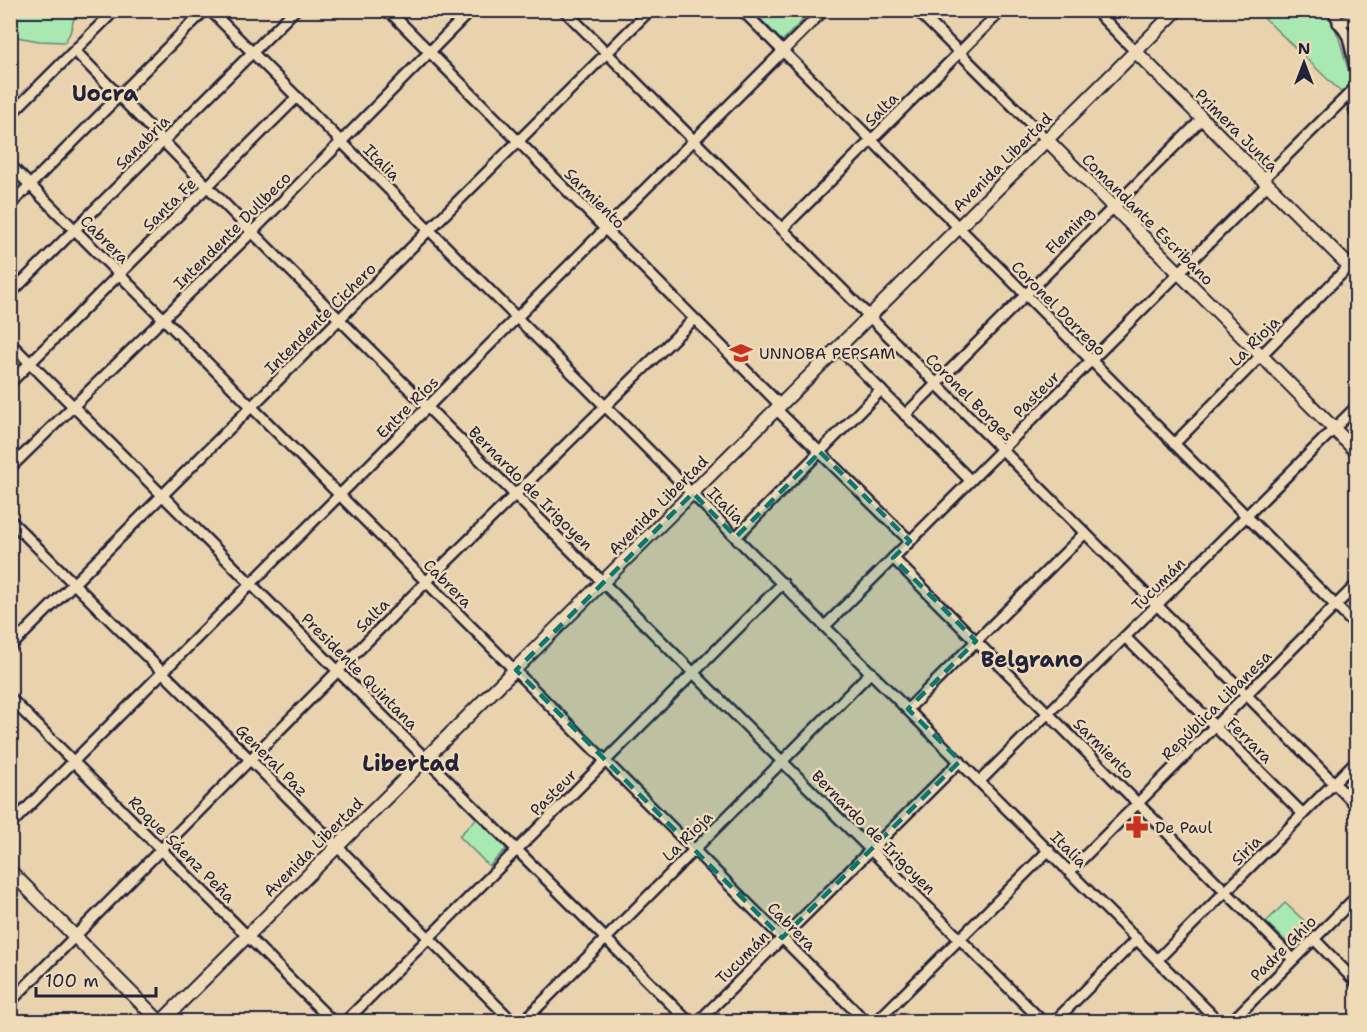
<svg xmlns="http://www.w3.org/2000/svg" width="1367" height="1032" font-family="'Shantell Sans',sans-serif">
  <style>
    .green { fill: #a9e9b1; stroke: #668676; stroke-width: 1.5 }
    .lines { fill: none; stroke-linecap: round; stroke-linejoin: round }
    .minor-casing { stroke: #22223b; stroke-width: 14 }
    .major-casing { stroke: #22223b; stroke-width: 16 }
    .minor { stroke: #f0dbb9; stroke-width: 9 }
    .major { stroke: #f0dbb9; stroke-width: 12 }
    .marked { fill: #0f766e; fill-opacity: 0.2; stroke: #0f766e; stroke-width: 4.5; stroke-dasharray: 12 8; stroke-linejoin: round }
    .labels { text-anchor: middle; stroke-width: 5; stroke-linejoin: round; paint-order: stroke }
    .street-label { font-size: 16px; fill: #22223b; stroke: #f0dbb9 }
    .poi-label { font-size: 16px; fill: #22223b; stroke: #f0dbb9; text-anchor: start }
    .district-label { font-size: 22px; font-weight: bold; fill: #22223b; stroke: #f0dbb9 }
  </style>
  <rect width="100%" height="100%" fill="#e9d2ae"/>
  <filter id="ink" filterUnits="userSpaceOnUse"><feTurbulence type="fractalNoise" baseFrequency=".0167" numOctaves="2"/><feDisplacementMap in="SourceGraphic" scale="12" xChannelSelector="R" yChannelSelector="G"/><feConvolveMatrix kernelMatrix="1 2 1 2 8 2 1 2 1" color-interpolation-filters="sRGB"/></filter>
  <g filter="url(#ink)">
    <g class="green">
      <path d="M10,11L11,10L76,11L70,33L65,42L39,41L11,36Z"/>
      <path d="M753,11H812L782,41Z"/>
      <path d="M1257,11H1327L1339,38L1352,83L1343,94Z"/>
      <path d="M477,818L507,848L489,866L459,836Z"/>
      <path d="M1285,903L1313,929L1294,949L1266,922Z"/>
    </g>
    <g class="lines">
      <g class="minor-casing">
        <g id="minor">
          <path d="M210,10L1219,1022"/>
          <path d="M388,10L781,406"/>
          <path d="M564,10L1356,805"/>
          <path d="M742,10L1356,626"/>
          <path d="M917,10L1047,140"/>
          <path d="M1095,10L1136,52"/>
          <path d="M1332,10L1348,37L1356,71"/>
          <path d="M1338,23L1356,18"/>
          <path d="M75,51L252,232L1043,1022"/>
          <path d="M1350,93L1356,114"/>
          <path d="M10,115L115,10"/>
          <path d="M10,165L866,1022"/>
          <path d="M1263,179L1356,87"/>
          <path d="M10,205L205,10"/>
          <path d="M782,229L1002,10"/>
          <path d="M10,294L295,10"/>
          <path d="M10,343L689,1022"/>
          <path d="M839,348L970,480"/>
          <path d="M10,383L297,97"/>
          <path d="M777,410L910,541"/>
          <path d="M905,415L1202,119"/>
          <path d="M1174,444L1356,259"/>
          <path d="M10,468L252,232L471,10"/>
          <path d="M10,520L513,1022"/>
          <path d="M736,537L881,390"/>
          <path d="M893,558L1293,959"/>
          <path d="M825,626L1268,184"/>
          <path d="M1125,637L1303,814"/>
          <path d="M10,647L650,10"/>
          <path d="M10,698L333,1022"/>
          <path d="M908,709L1085,533"/>
          <path d="M980,781L1356,407"/>
          <path d="M10,825L824,10"/>
          <path d="M1070,871L1356,585"/>
          <path d="M1314,939L1356,982"/>
          <path d="M1158,959L1356,761"/>
          <path d="M10,1002L426,582L694,319"/>
          <path d="M345,1022L783,583"/>
          <path d="M523,1022L871,672"/>
          <path d="M698,1022L960,761"/>
          <path d="M876,1022L1049,850"/>
          <path d="M1054,1022L1137,939"/>
          <path d="M1231,1022L1356,897"/>
        </g>
      </g>
      <g class="major-casing">
        <g id="major">
          <path d="M1136,52L1356,273"/>
          <path d="M1047,140L1356,451"/>
          <path d="M10,871L160,1022"/>
          <path d="M161,1022L1177,10"/>
        </g>
      </g>
      <use href="#minor" class="minor"/>
      <use href="#major" class="major"/>
    </g>
  </g>
  <path class="marked" d="M820,452L910,541L893,558L976,641L908,709L960,761L782,938L516,670L693,493L736,537Z"/>
  <defs>
    <g id="university-bare" transform="scale(1.8)"><path d="M0-5L7-2L0 1L-7-2ZM-4 1L0 2.5L4 1V4Q0 6-4 4Z" fill="#c8321e" stroke="#f0dbb9" stroke-width="2.5" paint-order="stroke"/></g>
    <g id="pharmacy-bare" transform="scale(1.8)"><path d="M-2-6h4v4h4v4h-4v4h-4v-4h-4v-4h4Z" fill="#c8321e" stroke="#f0dbb9" stroke-width="2.5" paint-order="stroke"/></g>
  </defs>
  <g fill-rule="evenodd">
    <use href="#university-bare" x="741" y="353"/>
    <use href="#pharmacy-bare" x="1137" y="827"/>
  </g>
  <g class="labels">
    <g class="street-label">
      <text transform="translate(881 109) rotate(-45)" y="6">Salta</text>
      <text transform="translate(1237 130) rotate(45)" y="6">Primera Junta</text>
      <text transform="translate(142 142) rotate(-45)" y="6">Sanabria</text>
      <text transform="translate(382 162) rotate(45)" y="6">Italia</text>
      <text transform="translate(1002 162) rotate(-45)" y="6">Avenida Libertad</text>
      <text transform="translate(595 198) rotate(45)" y="6">Sarmiento</text>
      <text transform="translate(169 204) rotate(-45)" y="6">Santa Fe</text>
      <text transform="translate(1148 219) rotate(45)" y="6">Comandante Escribano</text>
      <text transform="translate(232 230) rotate(-45)" y="6">Intendente Dullbeco</text>
      <text transform="translate(1069 230) rotate(-45)" y="6">Fleming</text>
      <text transform="translate(105 239) rotate(45)" y="6">Cabrera</text>
      <text transform="translate(1059 308) rotate(45)" y="6">Coronel Dorrego</text>
      <text transform="translate(320 318) rotate(-45)" y="6">Intendente Cichero</text>
      <text transform="translate(1254 341) rotate(-45)" y="6">La Rioja</text>
      <text transform="translate(1036 394) rotate(-45)" y="6">Pasteur</text>
      <text transform="translate(970 397) rotate(45)" y="6">Coronel Borges</text>
      <text transform="translate(407 407) rotate(-45)" y="6">Entre Ríos</text>
      <text transform="translate(531 488) rotate(45)" y="6">Bernardo de Irigoyen</text>
      <text transform="translate(658 505) rotate(-45)" y="6">Avenida Libertad</text>
      <text transform="translate(726 505) rotate(45)" y="6">Italia</text>
      <text transform="translate(448 583) rotate(45)" y="6">Cabrera</text>
      <text transform="translate(1158 584) rotate(-45)" y="6">Tucumán</text>
      <text transform="translate(372 615) rotate(-45)" y="6">Salta</text>
      <text transform="translate(360 671) rotate(45)" y="6">Presidente Quintana</text>
      <text transform="translate(1216 705) rotate(-45)" y="6">República Libanesa</text>
      <text transform="translate(1250 740) rotate(45)" y="6">Ferrara</text>
      <text transform="translate(1104 748) rotate(45)" y="6">Sarmiento</text>
      <text transform="translate(272 760) rotate(45)" y="6">General Paz</text>
      <text transform="translate(553 792) rotate(-45)" y="6">Pasteur</text>
      <text transform="translate(874 832) rotate(45)" y="6">Bernardo de Irigoyen</text>
      <text transform="translate(687 836) rotate(-45)" y="6">La Rioja</text>
      <text transform="translate(313 847) rotate(-45)" y="6">Avenida Libertad</text>
      <text transform="translate(182 849) rotate(45)" y="6">Roque Sáenz Peña</text>
      <text transform="translate(1069 849) rotate(45)" y="6">Italia</text>
      <text transform="translate(1246 850) rotate(-45)" y="6">Siria</text>
      <text transform="translate(792 926) rotate(45)" y="6">Cabrera</text>
      <text transform="translate(1283 948) rotate(-45)" y="6">Padre Ghio</text>
      <text transform="translate(742 957) rotate(-45)" y="6">Tucumán</text>
    </g>
    <g class="poi-label">
      <text x="759" y="359">UNNOBA PEPSAM</text>
      <text x="1155" y="833">De Paul</text>
    </g>
    <g class="district-label">
      <text x="105" y="101">Uocra</text>
      <text x="1032" y="667">Belgrano</text>
      <text x="411" y="771">Libertad</text>
    </g>
  </g>
  <rect width="1367" height="1032" fill="none" stroke="#f0dbb9" stroke-width="36"/>
  <rect x="18" y="18" width="1331" height="996" fill="none" stroke="#22223b" stroke-width="2" filter="url(#ink)"/>
  <g transform="translate(1304 63)" stroke="#f0dbb9" stroke-width="4.5" paint-order="stroke">
  <path d="M0-4.5L10 22L0 15L-10 22Z" fill="#22223b"/>
  <text y="-9" font-size="16" font-weight="bold" text-anchor="middle" fill="#22223b">N</text>
  </g>
  <path d="M36 987v9h120v-9" fill="none" stroke="#22223b" stroke-width="3"/>
  <text x="45" y="987" font-size="18" fill="#22223b" stroke="#f0dbb9" stroke-width="4.5" paint-order="stroke">100 m</text>
</svg>
